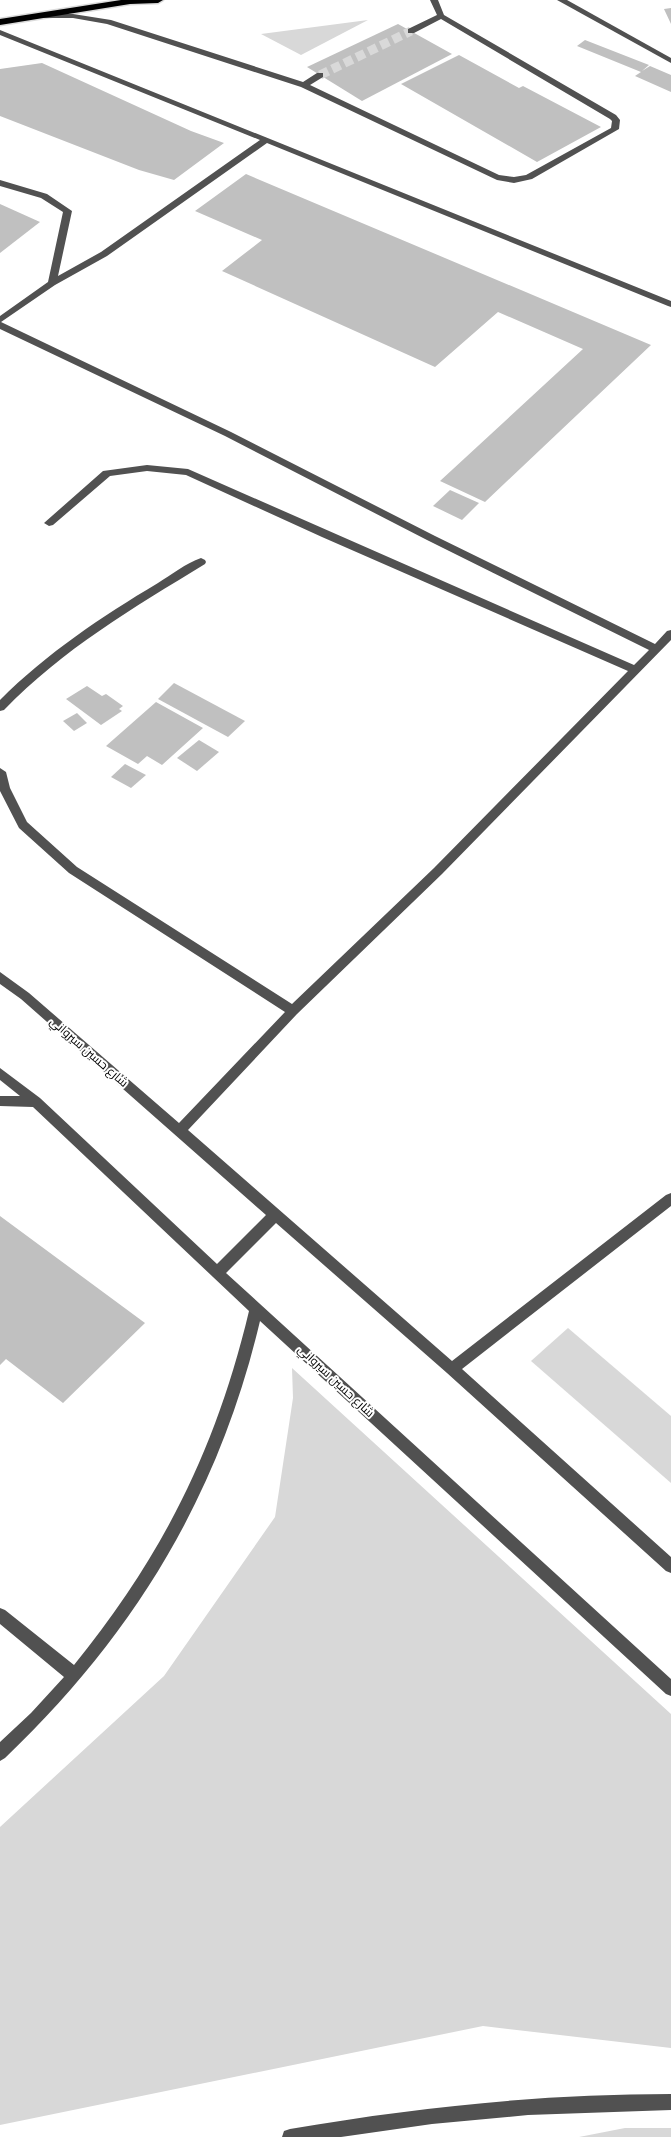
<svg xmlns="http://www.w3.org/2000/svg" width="671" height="2137" font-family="'Varela Round',Cairo,sans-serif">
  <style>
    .green { fill: #d8d8d8 }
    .building { fill: #c0c0c0 }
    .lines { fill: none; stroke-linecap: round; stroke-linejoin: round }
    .minor-tunnel { stroke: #d9d9d9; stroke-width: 9; stroke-dasharray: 9 4.5; stroke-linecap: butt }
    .highway-casing { stroke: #dbdbdb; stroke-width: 3 }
    .minor { fill: #515151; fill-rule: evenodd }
    .highway { fill: #000; fill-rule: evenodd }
    .labels { text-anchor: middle; stroke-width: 4; stroke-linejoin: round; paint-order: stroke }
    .street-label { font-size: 12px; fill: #000; stroke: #fff }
  </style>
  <rect width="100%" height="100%" fill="#fff"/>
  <g class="green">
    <path d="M368,20L301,55L261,34Z"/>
    <path d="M568,1328L671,1416V1483L531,1361Z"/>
    <path d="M292,1368L671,1714V2048L483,2026L0,2125V1827L164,1676L275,1517L293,1398Z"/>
    <path d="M625,2128H671V2137H579Z"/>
  </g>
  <g class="building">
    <path d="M671,8V24L664,9Z"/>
    <path d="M398,24L452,54L362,101L307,67Z"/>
    <path d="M585,40L649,65L642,71L650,66L671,75V92L635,76L641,72L577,46Z"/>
    <path d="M459,55L519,88L523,86L601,127L537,162L401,84Z"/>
    <path d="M42,63L191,131L224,143L174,180L139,170L0,116V69Z"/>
    <path d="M246,174L651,345L485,502L440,481L583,349L498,312L435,367L222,271L262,240L195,211Z"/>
    <path d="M0,204L40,222L0,253Z"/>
    <path d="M450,490L479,503L462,520L433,506Z"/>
    <path d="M174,683L245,721L228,737L158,699Z"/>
    <path d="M87,686L102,696L106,694L123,706L119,709L122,711L101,725L66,699Z"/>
    <path d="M156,702L203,728L162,765L147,756L138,764L106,746Z"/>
    <path d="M77,713L87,723L74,731L63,721Z"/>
    <path d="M199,740L219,752L197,771L177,758Z"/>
    <path d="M125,764L146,775L131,788L111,777Z"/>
    <path d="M0,1216L145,1323L63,1403L6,1359L0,1365Z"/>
  </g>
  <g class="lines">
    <path class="minor-tunnel" d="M320,75L411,31"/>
    <g class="highway-casing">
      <path id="highway" d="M121,0H163L158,3L130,4L0,25V19Z"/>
    </g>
    <g class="minor">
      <path d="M430,0H438L444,15L616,115L620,120L619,129L532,179L514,183L497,180L301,87L107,24L73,18H42L38,16L42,14H73L111,20L303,82L317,73H323V77L310,85L499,175L514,177L526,175L611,128L612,121L610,119L441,19L414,33H408V29L437,15Z"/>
      <path d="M557,0H567L671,58V63Z"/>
      <path d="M0,30L671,301V307L668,306L267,143L107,256L55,285L1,322L231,432L435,536L655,644L667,631L671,630V640L442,874L297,1014L188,1130L452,1361L666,1195L671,1193V1206L462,1369L671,1557V1573L666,1571L447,1373L276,1223L226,1273L671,1679V1696L666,1694L260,1321C219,1495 134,1635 5,1758L0,1761V1742L31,1713L64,1677L0,1624V1608L5,1610L74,1665C163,1555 216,1449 249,1311L33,1107L0,1106V1096H20L0,1080V1068L40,1098L217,1264L266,1215L21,999L0,984V972L29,993L179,1123L285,1012L69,873L19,828L0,791V768L6,772L10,788L27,822L77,867L292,1004L434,868L628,671L322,537L186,475L147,471L110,476L53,525L49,526L44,523L103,471L147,465L188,469L634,665L649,650L427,540L225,436L0,329V316L48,282L63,212L41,198L0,186V180L47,194L72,211L58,276L101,252L260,140L0,35Z"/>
      <path d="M201,558L205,560L206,562L205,564C133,608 63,649 4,710L0,711V700C47,653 101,617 158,583C171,575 186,563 201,558Z"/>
      <path d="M671,2094V2110L528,2115L432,2124L341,2137H282L284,2131L290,2129C417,2107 543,2094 671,2094Z"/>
    </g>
    <use href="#highway" class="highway"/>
  </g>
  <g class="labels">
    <g class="street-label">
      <text transform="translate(89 1052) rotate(41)" y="4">شارع حسين سيرواني</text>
      <text transform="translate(336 1381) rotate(43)" y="4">شارع حسين سيرواني</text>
    </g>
  </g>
</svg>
